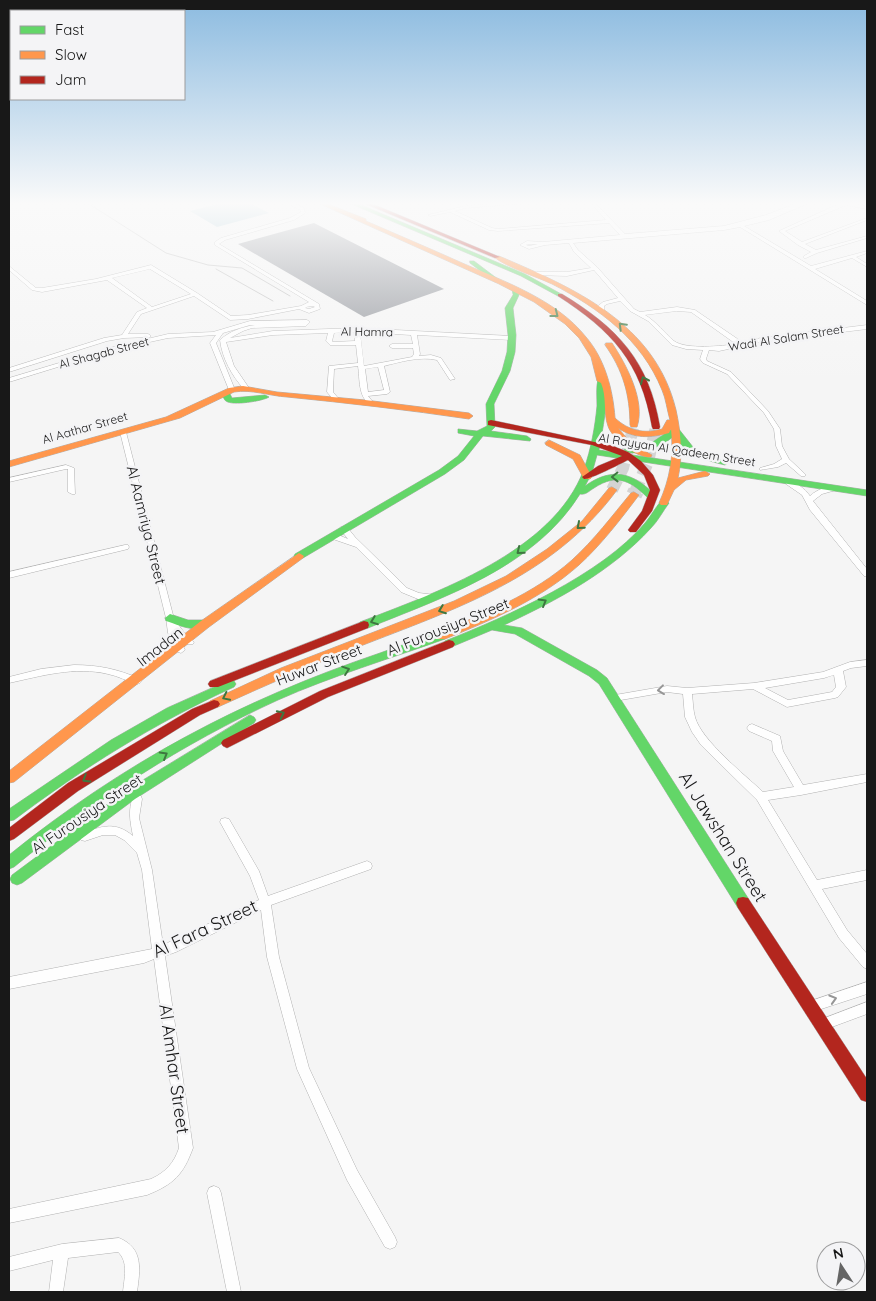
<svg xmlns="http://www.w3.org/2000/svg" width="876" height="1301" font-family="Quicksand,sans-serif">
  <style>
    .water { fill: #a2c6d3 }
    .building { fill: #96999f }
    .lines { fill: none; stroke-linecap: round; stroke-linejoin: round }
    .highway-tunnel-far1 { stroke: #d4d4d4; stroke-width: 12; stroke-dasharray: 12 6; stroke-linecap: butt }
    .highway-tunnel { stroke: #d4d4d4; stroke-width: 16; stroke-dasharray: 16 8; stroke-linecap: butt }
    .street-casing { stroke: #b1b1b1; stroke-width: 1 }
    .fast-casing { stroke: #b1b1b1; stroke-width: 1 }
    .slow-casing { stroke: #b1b1b1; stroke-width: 1 }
    .jam-casing { stroke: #b1b1b1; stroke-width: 1 }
    .street { fill: #fefefe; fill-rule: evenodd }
    .fast { fill: #63d668; fill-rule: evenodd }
    .slow { fill: #ff974d; fill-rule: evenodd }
    .jam { fill: #b3261e; fill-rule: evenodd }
    .tram { stroke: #bfbfbf; stroke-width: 1 }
    .oneway { stroke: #3e7740 }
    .oneway2 { stroke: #969696 }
    .labels { text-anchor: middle; stroke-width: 5; stroke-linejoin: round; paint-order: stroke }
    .far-street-label { font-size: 12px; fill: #181818; stroke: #f4f4f6 }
    .street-label { font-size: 15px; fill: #181818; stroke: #f4f4f6 }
    .near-street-label { font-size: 18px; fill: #181818; stroke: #f4f4f6 }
  </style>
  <rect width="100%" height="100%" fill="#f5f5f5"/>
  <path class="water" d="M226,202H248L269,213L217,227L190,211Z"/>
  <path class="building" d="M314,223L444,289L364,317L238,244Z"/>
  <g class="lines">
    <g class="highway-tunnel-far1">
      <path d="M612,490L623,468L634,425"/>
      <path d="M635,492L648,462L656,427"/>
    </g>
    <path class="highway-tunnel" d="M634,495L636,491"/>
    <g class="street-casing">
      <g id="street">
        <path d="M285,202H290L304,208L305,213L294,220L225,240L219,244L319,304L320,309L309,313L299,309L248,319L230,320L194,296L141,314L128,334H148L150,335V337L124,338L107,341L9,372V368L104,338L122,335L137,312L147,308L107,280L42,292L32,290L9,270V266L36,288H42L96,279L151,265L197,293L231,316L248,315L301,306L309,302L215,245V242L221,238L290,218L301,212L300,210ZM150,269L191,294L152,307L112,278ZM309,306H313L315,307L309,309L305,308Z"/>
        <path d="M515,202H529L527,203L465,208L455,211L492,228L498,229L606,220L590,202H594L625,234L724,226L766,215L800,202H811L769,220L744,226L811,266L867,251V253L856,257L867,264V267L852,258L815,269L867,301V305L740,227L724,230L573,243L578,250L597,267L634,309L640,312L677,307L695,310L742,342L761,338L867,325V329L761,342L719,351L709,350L706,359L707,361L731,372L768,411L780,429L782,446L789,459L805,474V476H801L786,463L778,467L760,470V468L774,464L782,459L776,446L774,429L764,413L727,374L703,363L700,359L703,350L686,349L672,345L648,321L630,311L620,301L607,304L604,306V311H600L598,306L603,302L618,298L594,270L567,276L535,275V273L537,272H567L591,268L574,252L569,243L545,245L529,249L520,245L527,241L543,242L620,235L609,223L498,231L489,230L450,212L430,216L428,215L465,206ZM528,244H538L529,246L526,245ZM677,311L691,312L736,344C723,346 686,350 674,341C664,333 657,322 645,315Z"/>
        <path d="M839,202H846L867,207V209L846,205L785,231L802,242L867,218V220L805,244L816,250L867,236V238L817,253L806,258H804V256L811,252L798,245L779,231L841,203Z"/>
        <path d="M307,320L310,322L306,326L252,328L243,331L230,338L273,331L357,328L512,336L515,338L512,340L417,335L420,354L419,356L431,355L441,358L455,379L450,380L437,360C420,356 400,362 384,366L390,392L387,394L368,396L373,402L370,404C358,397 360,379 358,366L334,369L333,392L338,398L333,399L327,392L329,366L358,363L356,345H330L326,341L328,333L273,335L226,342L234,366L249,388L244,389C232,376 222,358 220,340C230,331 242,327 255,325H250L223,333L216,343L235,390L232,392L229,390L210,343L216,335L168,338L113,350L9,382V378L109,348L168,334L213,332L250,321ZM354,332L355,341L333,342L332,341L334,333ZM360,332L411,335L413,344H392L389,346L392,348H413L414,354L412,357L364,366ZM378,367L384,390L368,392L365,369Z"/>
        <path d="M123,430L126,432L174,619L183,631L194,642L193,644H187L178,636L185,650L181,653L178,652L168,633L166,618L120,432Z"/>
        <path d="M66,465L74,468L75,494H72L68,492V469H66L9,482V478Z"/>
        <path d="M786,480C794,480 805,489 810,496C816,490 827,486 836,486V490L822,494L813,501L867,569V577L864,576L810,510L802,495L786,484Z"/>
        <path d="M341,527H347L355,537L407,588L419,593L436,595L437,597L436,599H418L401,592L356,547L330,538L329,536L330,534H336L348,539L340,529Z"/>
        <path d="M125,545H128L129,547L128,549L9,578V572Z"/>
        <path d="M867,660V666L851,668L843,671L846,687L838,697L835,698L787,707L753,689L692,694C693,702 693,710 695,717C701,740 745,775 763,792L794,787L773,751L772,741L749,731L747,728L749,725L752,724L780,736L783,751L803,785L867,774V782L801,795L768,800L817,880L867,870V880L822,889L847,930L867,954V969L863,967L839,938L757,800L701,745L692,732L685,717L683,694L667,692L615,701L612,700L610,698L612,696L615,695L667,686L687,688L754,683L823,672L850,662ZM834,675L836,687L832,692L788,700L765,688L824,678Z"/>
        <path d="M74,665C98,665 118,669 140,679L142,681L140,683L137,684C127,681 118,676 108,674C75,666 41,676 9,683V677L41,669Z"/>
        <path d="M137,795L141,796L142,799L139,818L152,870L163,945L259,900L250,876L220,822L221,819L225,818L229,819L259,871L268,896L367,861L371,863L372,866L371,869L271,905L279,957L309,1068L357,1170L395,1237L397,1242L395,1247L390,1249L385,1247L347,1180L297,1069L267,957L261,910L176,952L165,956L193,1148C183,1175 174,1184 147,1195L9,1223V1209L151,1179C166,1172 174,1163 179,1148L154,959L144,963L9,989V977L152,949L142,870L137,853L124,840L115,835H103L85,841L81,840L80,837L81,834C102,826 115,821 133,836C130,821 128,811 133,796Z"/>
        <path d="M867,982V994L809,1013L805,1011L803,1007L805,1003Z"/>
        <path d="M867,1002V1014L821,1031L817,1029L815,1025L817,1021Z"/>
        <path d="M214,1186L219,1188L221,1193L241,1292H227L207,1193L209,1188Z"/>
        <path d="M119,1238C144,1248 140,1270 137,1292H123C124,1279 129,1262 118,1252L68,1258L63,1292H49L53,1260L9,1271V1257L62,1244Z"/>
      </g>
    </g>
    <g class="fast-casing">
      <g id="fast">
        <path d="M347,202H354L525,274L563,295L558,296L521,276Z"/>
        <path d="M470,261H474L499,280V282H495L470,263Z"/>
        <path d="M512,288H516L519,295L513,308L516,335L515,352L510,371L494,404L495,427L491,431L527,436L531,439L530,441L483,436L464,460L445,474L303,558H295L294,556L295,554L439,470L458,456L474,436L458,433V429L477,431L487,426L486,404L502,371L507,352L508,335L505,308L513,295Z"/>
        <path d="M598,379H604C610,397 602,432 599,450L867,490V496L597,455L592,473L585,486C613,466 634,473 656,496V500H650C632,482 618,472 594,488C589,491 586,495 580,494C535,567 444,597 368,628H360L359,625L360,622C435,593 554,552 584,469C591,449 595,427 597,406C597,397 596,387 598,379Z"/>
        <path d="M223,392H229L232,398L265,395L269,397C263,401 232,406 226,401C225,401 222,395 222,394Z"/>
        <path d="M675,427L678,428L693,447L705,454L729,462L725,465C704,460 687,455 674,436C664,445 636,459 624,450L628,447L651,443Z"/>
        <path d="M664,500L669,503C663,511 658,521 651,528C612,571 556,601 504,625L522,628L597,670L607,678L748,898L750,903L748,908L743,909L738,908L599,684L589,676L515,634L492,630L449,648L443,644L445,641C508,616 601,575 645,523C651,516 655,508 661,501Z"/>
        <path d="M170,614L188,620H205L210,624C201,635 178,625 166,621L165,618Z"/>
        <path d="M441,632L445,633L447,636L445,639C389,659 332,676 278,700C182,744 95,800 14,867L9,869V855C123,763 241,700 380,653C400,646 420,638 441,632Z"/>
        <path d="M230,680L234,681L236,684L234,687C155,723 83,768 14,820L9,821V809L111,740L167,708Z"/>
        <path d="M250,715L254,717L256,720L254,723L135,799L22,883L17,885L12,883L10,879L12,875L125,791Z"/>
      </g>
    </g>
    <g class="slow-casing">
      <g id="slow">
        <path d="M316,202H323L366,219V221C398,235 429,248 460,262C503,281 556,299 586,337C605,359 613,390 615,418C629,431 644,434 662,429L667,420H670C667,410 666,399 662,390C642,340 599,308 552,284C535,276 508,268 494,257L499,256C574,288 655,323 676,410C681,433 683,455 678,478L705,471L710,474L708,476L686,480L674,490L667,505H661L659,503C670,479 674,455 671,429L669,433C651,438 634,439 618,428L632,444L652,455L651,457C638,459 612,439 608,426C603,412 607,397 601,383L597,381L591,357L579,338L565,324L534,302L499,284Z"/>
        <path d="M606,343H612C626,364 646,401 637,427H631L630,425C630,395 623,370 605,345Z"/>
        <path d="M243,386L277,392L365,400L469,413L473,416L469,419C408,410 348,403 287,397C270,396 251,389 234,392L180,418L9,467V461L166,417L229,388Z"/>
        <path d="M549,440L580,455L592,477L590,479H584L573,459L546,445L545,443Z"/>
        <path d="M612,487L617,490C552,578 455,609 358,647C310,666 264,686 218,707H210L208,704L210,701L281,668L454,601L506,576L547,549L582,521L609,488Z"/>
        <path d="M634,492L639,495C621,519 601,545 579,565C541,599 492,620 445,639H437L435,636L437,633C484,614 534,594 572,560C594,540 612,516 631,493Z"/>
        <path d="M299,553L304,556L303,558L209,627L14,782L9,783V771L201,621Z"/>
      </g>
    </g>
    <g class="jam-casing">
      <g id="jam">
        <path d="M361,202H368L500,257L495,258Z"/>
        <path d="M558,294H562C618,328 649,361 660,427L659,429H653L652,427C641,362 612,331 558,296Z"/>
        <path d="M491,420L613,446L628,452L641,461L653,475L660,490L652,511L636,532H630L628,530L642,511L650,490L644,475L628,460C620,464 589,480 584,479L582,477L598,466L622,456L592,445L488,425V421Z"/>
        <path d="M364,621L368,622L369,625L368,628L218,687H210L208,684L210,681Z"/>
        <path d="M449,640L453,641L455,644L453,647L328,697L231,746L227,748L223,746L221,743L223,740L320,691Z"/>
        <path d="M214,700L218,701L220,704L218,707L200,715L78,791L14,839L9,841V828L68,783L192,709Z"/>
        <path d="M743,897L748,898L867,1079V1102L861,1100L738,908L736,903L738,898Z"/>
      </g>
    </g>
    <use href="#street" class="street"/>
    <use href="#fast" class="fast"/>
    <use href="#slow" class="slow"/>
    <use href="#jam" class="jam"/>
    <g class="tram">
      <path d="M86,202L166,253L208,265L242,268L290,296"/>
      <path d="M216,269L273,301"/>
    </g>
  </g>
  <defs><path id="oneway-chevron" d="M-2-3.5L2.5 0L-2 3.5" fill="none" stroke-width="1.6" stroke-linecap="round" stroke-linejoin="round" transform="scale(1.25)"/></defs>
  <g class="oneway">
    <use href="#oneway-chevron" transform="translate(555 314) rotate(38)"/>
    <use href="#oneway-chevron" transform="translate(622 326) rotate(-135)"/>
    <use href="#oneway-chevron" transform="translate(644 380) rotate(-114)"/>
    <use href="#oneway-chevron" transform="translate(615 477) rotate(179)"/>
    <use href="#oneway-chevron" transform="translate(580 526) rotate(139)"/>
    <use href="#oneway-chevron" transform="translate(520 551) rotate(141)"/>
    <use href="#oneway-chevron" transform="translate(543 602) rotate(-30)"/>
    <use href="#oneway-chevron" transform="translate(442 610) rotate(159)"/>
    <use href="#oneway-chevron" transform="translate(374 621) rotate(159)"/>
    <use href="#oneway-chevron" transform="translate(346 670) rotate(-19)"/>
    <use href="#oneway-chevron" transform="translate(226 697) rotate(154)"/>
    <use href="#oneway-chevron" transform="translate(281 714) rotate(-26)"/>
    <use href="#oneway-chevron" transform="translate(164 755) rotate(-30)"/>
    <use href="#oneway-chevron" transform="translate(86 779) rotate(148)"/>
  </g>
  <g class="oneway2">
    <use href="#oneway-chevron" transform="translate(661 690) rotate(173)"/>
    <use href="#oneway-chevron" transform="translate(833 999) rotate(-17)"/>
  </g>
  <linearGradient id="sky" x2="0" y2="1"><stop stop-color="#8cbbe0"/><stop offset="0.53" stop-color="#fafafa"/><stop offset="1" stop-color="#fafafa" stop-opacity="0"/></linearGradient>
  <rect width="876" height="384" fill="url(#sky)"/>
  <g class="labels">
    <g class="far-street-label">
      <text transform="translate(367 332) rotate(1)" y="4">Al Hamra</text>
      <text transform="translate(786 338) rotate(-9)" y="4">Wadi Al Salam Street</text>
      <text transform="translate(104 353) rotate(-15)" y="4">Al Shagab Street</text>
      <text transform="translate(85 428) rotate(-16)" y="4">Al Aathar Street</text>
      <text transform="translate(677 450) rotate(9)" y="4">Al Rayyan Al Qadeem Street</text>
    </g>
    <g class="street-label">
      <text transform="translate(146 525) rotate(76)" y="5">Al Aamriya Street</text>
      <text transform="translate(448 627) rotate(-22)" y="5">Al Furousiya Street</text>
      <text transform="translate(160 647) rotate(-38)" y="5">Imadan</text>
      <text transform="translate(319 665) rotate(-21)" y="5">Huwar Street</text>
      <text transform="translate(87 814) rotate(-34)" y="5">Al Furousiya Street</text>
    </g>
    <g class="near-street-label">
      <text transform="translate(723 837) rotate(58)" y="6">Al Jawshan Street</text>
      <text transform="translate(205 929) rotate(-25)" y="6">Al Fara Street</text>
      <text transform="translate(174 1069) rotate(82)" y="6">Al Amhar Street</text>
    </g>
  </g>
  <rect width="876" height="1301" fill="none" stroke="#181818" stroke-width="20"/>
  <rect x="10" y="10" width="175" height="90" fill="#f4f4f6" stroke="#9c9c9d"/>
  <rect x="20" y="26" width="25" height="8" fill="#63d668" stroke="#9c9c9d"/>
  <text x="55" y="35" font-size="15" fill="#181818">Fast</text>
  <rect x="20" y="51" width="25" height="8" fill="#ff974d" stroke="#9c9c9d"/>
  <text x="55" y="60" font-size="15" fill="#181818">Slow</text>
  <rect x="20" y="76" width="25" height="8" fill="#b3261e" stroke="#9c9c9d"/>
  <text x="55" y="85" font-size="15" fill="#181818">Jam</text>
  <g transform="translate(841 1266) rotate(348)"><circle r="24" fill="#f4f4f6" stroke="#9c9c9d"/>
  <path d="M0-4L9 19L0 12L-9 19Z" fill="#656565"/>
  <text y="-8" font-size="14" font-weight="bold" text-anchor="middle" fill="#181818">N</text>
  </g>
</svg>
